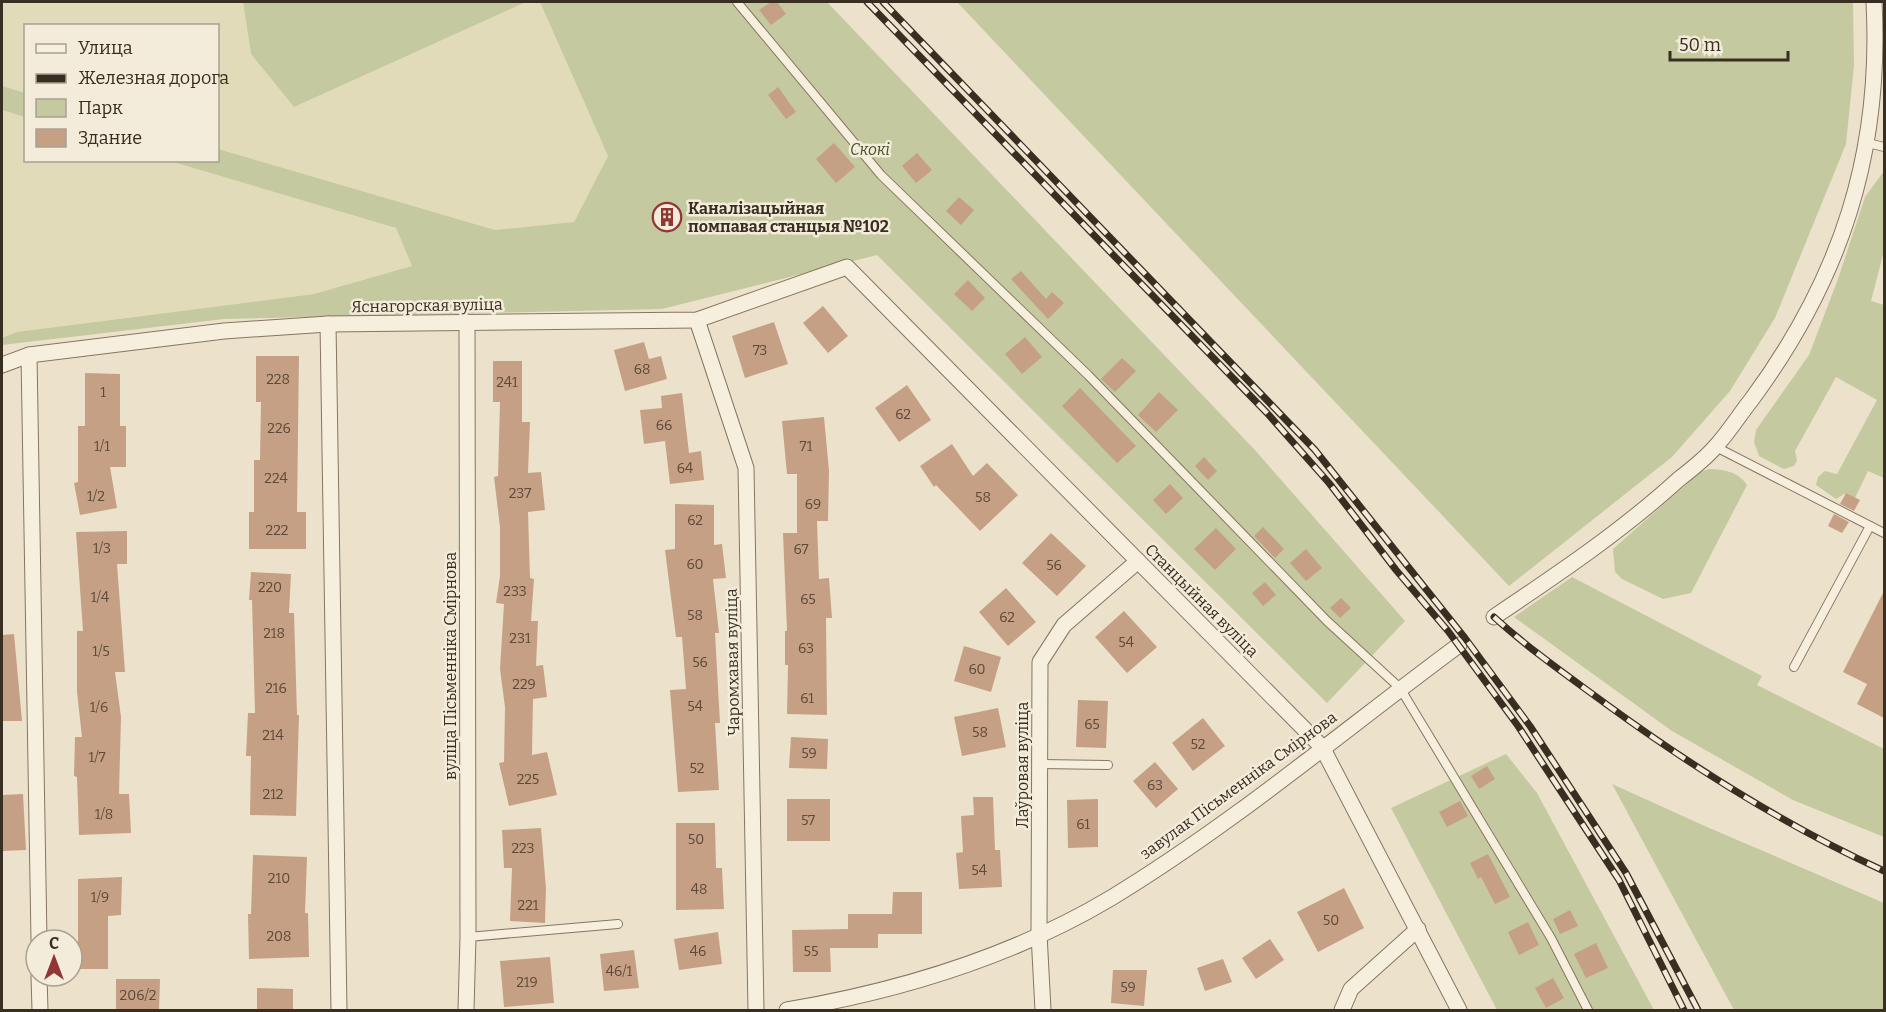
<svg xmlns="http://www.w3.org/2000/svg" width="1886" height="1012" font-family="Bitter,serif">
  <style>
    .farmland { fill: #e1dbb9 }
    .green { fill: #c4c99f }
    .building { fill: #c6a084 }
    .lines { fill: none; stroke-linecap: round; stroke-linejoin: round }
    .lane-casing { stroke: #877560; stroke-width: 10 }
    .street-casing { stroke: #877560; stroke-width: 17 }
    .lane { stroke: #f7efde; stroke-width: 8 }
    .street { stroke: #f7efde; stroke-width: 15 }
    .rail-casing { stroke: #392e22; stroke-width: 7 }
    .rail { stroke: #f4ecda; stroke-width: 4.5; stroke-dasharray: 14; stroke-linecap: butt }
    .labels { text-anchor: middle; stroke-width: 5; stroke-linejoin: round; paint-order: stroke }
    .number-label { font-size: 14px; fill: #5c4a3a }
    .park-label { font-size: 16px; font-style: italic; fill: #49542b; stroke: #f4ecda }
    .poi-label { font-size: 16px; font-weight: bold; fill: #392e22; stroke: #f4ecda; text-anchor: start }
    .street-label { font-size: 16px; fill: #392e22; stroke: #f4ecda }
  </style>
  <rect width="100%" height="100%" fill="#ece2cb"/>
  <g class="farmland">
    <path d="M2,2H243L251,54L294,107L526,2H540L608,156L574,222L495,230L218,149V26H26L25,93L2,86Z"/>
    <path d="M2,110L25,117L26,160L170,161L396,228L412,266L314,294L17,332L2,338Z"/>
  </g>
  <g class="green">
    <path d="M243,2H526L294,107L251,54Z"/>
    <path d="M540,2H827L1254,449L1405,621L1327,703L877,255L662,309L224,319L2,345V338L17,332L314,294L412,266L396,228L170,161L218,160V149L495,230L574,222L608,156Z"/>
    <path d="M957,2H1853L1854,65L1846,144L1775,318L1730,391L1672,457L1509,586Z"/>
    <path d="M2,86L25,93V117L2,110Z"/>
    <path d="M1884,171V251L1871,301L1884,305V478L1868,471L1855,498L1846,493L1836,499L1816,485L1818,477L1825,471L1837,474L1877,400L1836,377L1795,451L1797,461L1794,466L1784,469L1759,456L1754,442L1756,430L1809,355L1838,279L1865,197Z"/>
    <path d="M1709,469C1725,469 1738,472 1747,485L1691,593L1663,599L1622,579L1615,572L1613,549L1700,472Z"/>
    <path d="M1572,577L1762,676L1757,685L1884,749V837L1793,800L1672,731L1514,617Z"/>
    <path d="M1506,754L1537,793L1654,1010H1497L1391,808Z"/>
    <path d="M1612,784L1707,827L1884,903V1010H1734Z"/>
  </g>
  <g class="building">
    <path d="M771,2H777L786,14L771,25L759,10Z"/>
    <path d="M778,87L796,112L786,119L768,95Z"/>
    <path d="M834,143L855,167L836,183L816,159Z"/>
    <path d="M917,153L932,170L916,183L902,166Z"/>
    <path d="M959,197L974,210L961,225L946,211Z"/>
    <path d="M1021,271L1046,299L1052,292L1064,303L1048,319L1011,279Z"/>
    <path d="M968,280L985,298L972,311L954,294Z"/>
    <path d="M823,306L848,336L828,353L803,323Z"/>
    <path d="M774,322L788,364L745,378L732,336Z"/>
    <path d="M1025,337L1042,357L1022,374L1005,354Z"/>
    <path d="M644,342L649,359L661,356L667,379L625,391L614,350Z"/>
    <path d="M256,356H299L297,512H306V549H249V512H254V460H260L261,402H256Z"/>
    <path d="M1122,358L1136,371L1115,392L1101,379Z"/>
    <path d="M493,361H522V422H530L528,473L541,472L545,510L528,512L530,578L534,579L531,621H538L536,666L543,665L547,697L533,699L532,755L547,752L557,795L509,806L499,763L504,762L505,707L500,669L504,604L496,603L500,576V527L494,477L498,476L500,402H493Z"/>
    <path d="M85,373L120,374V426H126V467H110L117,508L80,515L74,483L78,482V426H85Z"/>
    <path d="M907,385L931,420L899,442L875,408Z"/>
    <path d="M1080,388L1136,446L1117,463L1062,406Z"/>
    <path d="M1159,392L1178,410L1156,432L1138,415Z"/>
    <path d="M682,393L689,453L701,451L704,480L670,484L665,441L644,444L640,410L662,408L661,396Z"/>
    <path d="M824,417L829,471L828,521H817L819,579L829,578L832,618H826L827,715L787,714L788,665H785V631H787L783,533H797V474H787L782,421Z"/>
    <path d="M952,444L973,476L987,463L1018,495L980,531L936,485L934,487L920,466Z"/>
    <path d="M1204,457L1217,471L1208,480L1195,466Z"/>
    <path d="M1170,484L1183,498L1166,514L1153,500Z"/>
    <path d="M1846,493L1860,500L1854,511L1840,504Z"/>
    <path d="M675,504L714,505V545L722,544L726,578L713,579L719,633H715L720,723H715L719,790L678,792L670,690L686,689L682,637H676L665,550L675,549Z"/>
    <path d="M1834,514L1849,522L1842,533L1828,526Z"/>
    <path d="M1263,527L1284,549L1275,558L1254,536Z"/>
    <path d="M1216,528L1236,549L1215,570L1194,549Z"/>
    <path d="M127,531V564H117L125,672H115L121,717L119,794H129L131,833L79,835L77,777L74,776L75,737H82L77,692V631H83L76,532Z"/>
    <path d="M1051,533L1086,566L1057,596L1022,563Z"/>
    <path d="M1306,549L1322,568L1306,581L1290,563Z"/>
    <path d="M251,572L291,574L289,613H294L297,715H299L296,816L250,815L251,756H246L248,713H255L252,600H249Z"/>
    <path d="M1265,582L1276,595L1263,606L1252,593Z"/>
    <path d="M1006,588L1036,622L1008,646L979,612Z"/>
    <path d="M1884,591V718L1857,704L1867,684L1843,672Z"/>
    <path d="M1341,598L1351,608L1340,618L1330,608Z"/>
    <path d="M1124,611L1157,647L1127,673L1095,637Z"/>
    <path d="M14,634L22,721H2V635Z"/>
    <path d="M964,646L1001,657L991,692L954,681Z"/>
    <path d="M1078,700L1108,701L1106,748L1076,747Z"/>
    <path d="M998,708L1006,747L962,756L954,717Z"/>
    <path d="M1203,718L1225,746L1193,771L1172,743Z"/>
    <path d="M791,737L828,739L827,769L789,768Z"/>
    <path d="M1155,762L1178,789L1156,808L1133,781Z"/>
    <path d="M1487,766L1495,779L1479,789L1471,776Z"/>
    <path d="M23,794L26,850L2,851V795Z"/>
    <path d="M973,797H993L995,850H1000L1002,887L959,889L956,853L963,852L961,816L974,815Z"/>
    <rect x="787" y="799" width="43" height="42"/>
    <path d="M1098,799V847L1068,848L1067,800Z"/>
    <path d="M1460,801L1468,816L1447,827L1439,812Z"/>
    <path d="M676,823H715L716,868H722L724,909L676,910Z"/>
    <path d="M541,828L546,888L545,923L510,921L512,868H504L502,830Z"/>
    <path d="M1488,854L1510,897L1495,904L1481,877L1478,879L1470,863Z"/>
    <path d="M253,855L307,857L305,913H308L309,957L249,959L248,914H251Z"/>
    <path d="M122,877L121,915L108,916V969H78V879Z"/>
    <path d="M1344,888L1364,928L1318,952L1297,912Z"/>
    <path d="M893,892H922V934H878V948H830L831,972H793L792,930L848,929V914H892Z"/>
    <path d="M1570,910L1578,926L1560,934L1553,919Z"/>
    <path d="M1528,922L1539,945L1519,955L1508,932Z"/>
    <path d="M718,932L722,964L679,970L674,939Z"/>
    <path d="M1270,939L1284,960L1256,979L1242,958Z"/>
    <path d="M1596,943L1608,968L1586,978L1574,954Z"/>
    <path d="M634,950L639,988L604,991L600,954Z"/>
    <path d="M550,957L554,1003L504,1007L500,961Z"/>
    <path d="M1223,959L1232,982L1205,991L1197,968Z"/>
    <path d="M1113,970H1147L1144,1006L1111,1003Z"/>
    <path d="M1553,978L1564,998L1546,1008L1535,988Z"/>
    <path d="M116,979H160L159,1011H116Z"/>
    <path d="M257,988L293,989V1011H257Z"/>
  </g>
  <g class="lines">
    <g class="lane-casing">
      <g id="lane">
        <path d="M737,2L881,175L1088,375L1327,621L1400,688L1551,938L1588,1010"/>
        <path d="M1868,143L1884,147"/>
        <path d="M1716,447L1884,533"/>
        <path d="M1794,667L1870,526"/>
        <path d="M1040,764L1108,765"/>
        <path d="M468,937L618,924"/>
      </g>
    </g>
    <g class="street-casing">
      <g id="street">
        <path d="M697,320L746,468L756,1010"/>
        <path d="M328,324L339,1010"/>
        <path d="M29,355L39,940"/>
        <path d="M2,365L29,355L224,331L328,324L697,320L847,267L1322,747L1459,1010"/>
        <path d="M1494,617C1558,574 1622,531 1679,479C1692,469 1706,458 1716,446C1729,432 1740,414 1752,399C1841,278 1882,153 1874,2"/>
        <path d="M39,976L40,1010"/>
        <path d="M466,1010L468,937L467,322"/>
        <path d="M787,1010C899,991 1012,957 1111,898C1233,824 1344,730 1459,645"/>
        <path d="M1043,1010L1039,934L1040,662L1064,625L1138,561"/>
        <path d="M1342,1010L1351,989L1418,929"/>
      </g>
    </g>
    <use href="#lane" class="lane"/>
    <use href="#street" class="street"/>
    <g class="rail-casing">
      <g id="rail">
        <path d="M867,2L1267,413L1329,483L1396,570L1448,631L1518,726L1619,880L1684,1010"/>
        <path d="M883,2L1315,450L1465,638L1530,726L1626,873L1698,1010"/>
        <path d="M1494,617C1529,649 1568,676 1606,704C1694,768 1786,826 1884,871"/>
      </g>
    </g>
    <use href="#rail" class="rail"/>
  </g>
  <defs>
    <g id="building-ring" transform="scale(1.5)"><circle r="9.5" fill="#f4ecda" stroke="#923535" stroke-width="1.5"/><path d="M-4-6H4V6H1V3H-1V6H-4ZM-2.5-4.3h1.7v1.8h-1.7ZM.8-4.3h1.7v1.8H.8ZM-2.5-1h1.7V.8h-1.7ZM.8-1h1.7V.8H.8Z" fill="#923535"/></g>
  </defs>
  <g fill-rule="evenodd">
    <use href="#building-ring" x="667" y="217"/>
  </g>
  <g class="labels">
    <g class="number-label">
      <text x="760" y="355">73</text>
      <text x="642" y="374">68</text>
      <text x="278" y="384">228</text>
      <text x="507" y="387">241</text>
      <text x="103" y="397">1</text>
      <text x="903" y="419">62</text>
      <text x="664" y="430">66</text>
      <text x="279" y="433">226</text>
      <text x="102" y="451">1/1</text>
      <text x="806" y="451">71</text>
      <text x="685" y="473">64</text>
      <text x="276" y="483">224</text>
      <text x="520" y="498">237</text>
      <text x="96" y="501">1/2</text>
      <text x="983" y="502">58</text>
      <text x="813" y="509">69</text>
      <text x="695" y="525">62</text>
      <text x="277" y="535">222</text>
      <text x="102" y="553">1/3</text>
      <text x="801" y="554">67</text>
      <text x="695" y="569">60</text>
      <text x="1054" y="570">56</text>
      <text x="270" y="592">220</text>
      <text x="515" y="596">233</text>
      <text x="100" y="602">1/4</text>
      <text x="808" y="604">65</text>
      <text x="695" y="620">58</text>
      <text x="1007" y="622">62</text>
      <text x="274" y="638">218</text>
      <text x="520" y="643">231</text>
      <text x="1126" y="647">54</text>
      <text x="806" y="653">63</text>
      <text x="101" y="656">1/5</text>
      <text x="700" y="667">56</text>
      <text x="977" y="674">60</text>
      <text x="524" y="689">229</text>
      <text x="276" y="693">216</text>
      <text x="807" y="703">61</text>
      <text x="695" y="711">54</text>
      <text x="99" y="712">1/6</text>
      <text x="1092" y="729">65</text>
      <text x="980" y="737">58</text>
      <text x="273" y="740">214</text>
      <text x="1198" y="749">52</text>
      <text x="809" y="758">59</text>
      <text x="97" y="762">1/7</text>
      <text x="697" y="773">52</text>
      <text x="528" y="784">225</text>
      <text x="1155" y="790">63</text>
      <text x="273" y="799">212</text>
      <text x="104" y="819">1/8</text>
      <text x="808" y="825">57</text>
      <text x="1083" y="829">61</text>
      <text x="696" y="844">50</text>
      <text x="523" y="853">223</text>
      <text x="979" y="875">54</text>
      <text x="279" y="883">210</text>
      <text x="699" y="894">48</text>
      <text x="100" y="902">1/9</text>
      <text x="528" y="910">221</text>
      <text x="1331" y="925">50</text>
      <text x="279" y="941">208</text>
      <text x="698" y="956">46</text>
      <text x="811" y="956">55</text>
      <text x="619" y="976">46/1</text>
      <text x="527" y="987">219</text>
      <text x="1128" y="992">59</text>
      <text x="138" y="1000">206/2</text>
    </g>
    <g class="park-label">
      <text x="870" y="155">Скокі</text>
    </g>
    <g class="poi-label">
      <text x="688" y="214">Каналізацыйная<tspan x="688" dy="18">помпавая станцыя №102</tspan></text>
    </g>
    <g class="street-label">
      <text transform="translate(427 305) rotate(-1)" y="6">Яснагорская вуліца</text>
      <text transform="translate(1202 600) rotate(45)" y="6">Станцыйная вуліца</text>
      <text transform="translate(732 662) rotate(-91)" y="6">Чаромхавая вуліца</text>
      <text transform="translate(450 666) rotate(-90)" y="6">вуліца Пісьменніка Смірнова</text>
      <text transform="translate(1022 765) rotate(-90)" y="6">Лаўровая вуліца</text>
      <text transform="translate(1238 785) rotate(-36)" y="6">завулак Пісьменніка Смірнова</text>
    </g>
  </g>
  <rect width="1886" height="1012" fill="none" stroke="#392e22" stroke-width="6"/>
  <rect x="24" y="24" width="195" height="138" fill="#f4ecda" stroke="#a9a090" stroke-width="1.5"/>
  <rect x="36" y="44" width="30" height="9" fill="#f7efde" stroke="#a9a090" stroke-width="1.5"/>
  <text x="78" y="54" font-size="18" fill="#392e22">Улица</text>
  <rect x="36" y="74" width="30" height="9" fill="#392e22" stroke="#a9a090" stroke-width="1.5"/>
  <text x="78" y="84" font-size="18" fill="#392e22">Железная дорога</text>
  <rect x="36" y="99" width="30" height="18" fill="#c4c99f" stroke="#a9a090" stroke-width="1.5"/>
  <text x="78" y="114" font-size="18" fill="#392e22">Парк</text>
  <rect x="36" y="129" width="30" height="18" fill="#c6a084" stroke="#a9a090" stroke-width="1.5"/>
  <text x="78" y="144" font-size="18" fill="#392e22">Здание</text>
  <g transform="translate(54 958)"><circle r="28" fill="#f4ecda" stroke="#a9a090" stroke-width="1.5"/>
  <path d="M0-4.5L10 22L0 15L-10 22Z" fill="#923535"/>
  <text y="-9" font-size="16" font-weight="bold" text-anchor="middle" fill="#392e22">С</text>
  </g>
  <path d="M1670 51v9h118v-9" fill="none" stroke="#392e22" stroke-width="3"/>
  <text x="1679" y="51" font-size="18" fill="#392e22" stroke="#f4ecda" stroke-width="4.5" paint-order="stroke">50 m</text>
</svg>
